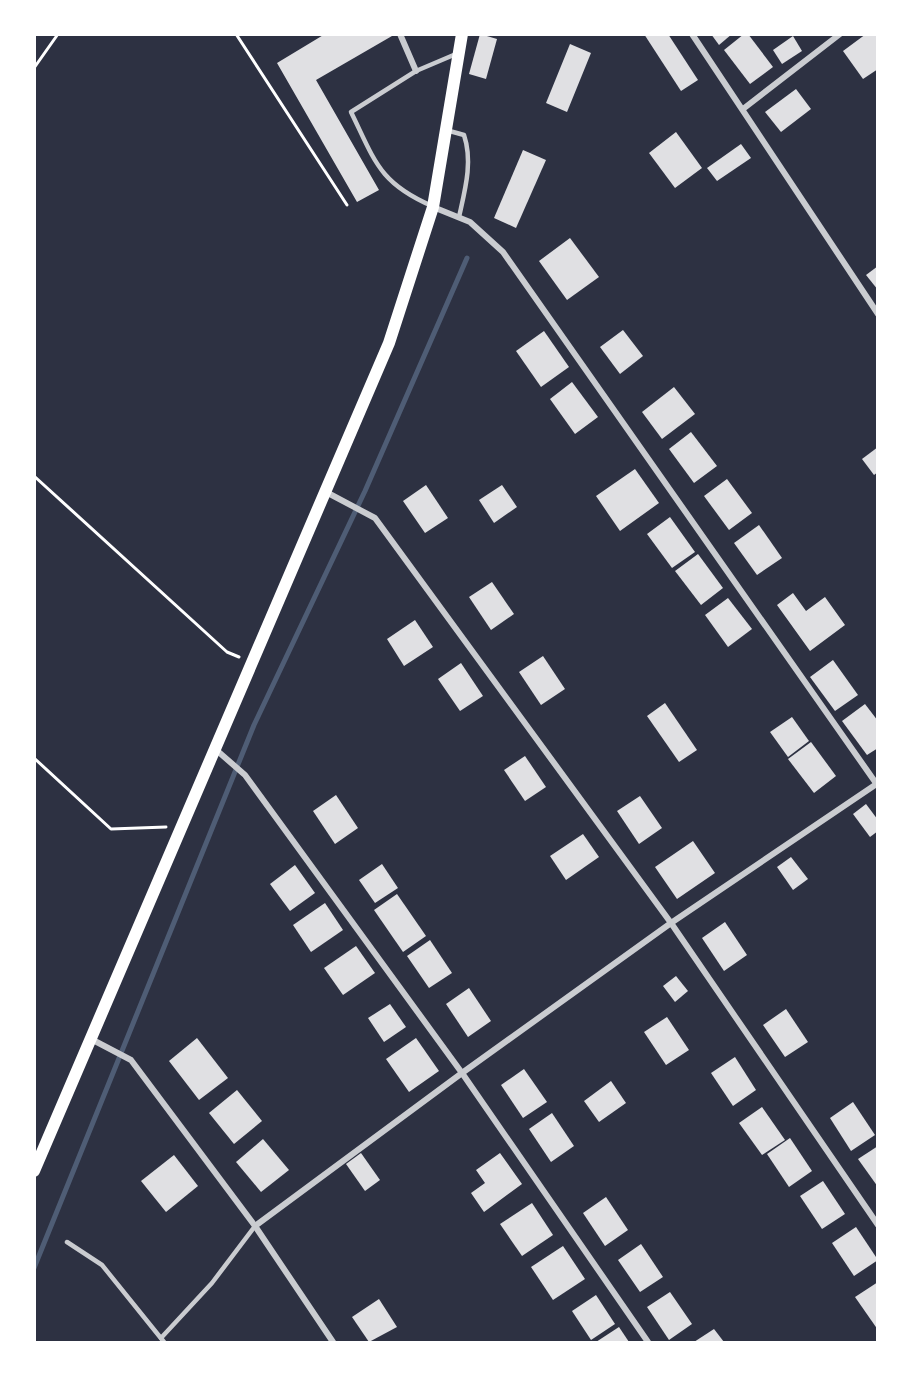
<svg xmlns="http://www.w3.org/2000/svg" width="912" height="1377" font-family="'Public Sans',sans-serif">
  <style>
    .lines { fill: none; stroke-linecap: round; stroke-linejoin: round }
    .stream { stroke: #4f5d75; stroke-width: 5 }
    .building { fill: #e0e0e3 }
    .path { stroke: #fff; stroke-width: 3 }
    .service { stroke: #caccd0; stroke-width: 4.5 }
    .minor { stroke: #caccd0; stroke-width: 6 }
    .secondary { stroke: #fff; stroke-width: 12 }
  </style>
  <rect width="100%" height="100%" fill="#2d3142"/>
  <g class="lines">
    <path class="stream" d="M34,1268L254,725L365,491L467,258"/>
  </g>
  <g class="building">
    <path d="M325,34L392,36L316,80L379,190L357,202L277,63Z"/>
    <path d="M480,34L497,39L486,79L469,74Z"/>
    <path d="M644,34H668L698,80L681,91Z"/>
    <path d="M711,34H732L719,45Z"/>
    <path d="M744,34H748L773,67L750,84L724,50Z"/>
    <path d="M866,34H878V69L863,79L843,51Z"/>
    <path d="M793,36L802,51L782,64L773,50Z"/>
    <path d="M570,44L591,53L567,112L546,103Z"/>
    <path d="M796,89L811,109L781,132L765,112Z"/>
    <path d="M676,132L702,168L675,188L649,153Z"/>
    <path d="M741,144L751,158L717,181L707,168Z"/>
    <path d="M523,150L546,160L516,228L494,218Z"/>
    <path d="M570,238L599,277L567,300L539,261Z"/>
    <path d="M878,266V290L866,275Z"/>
    <path d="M623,330L643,356L620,374L600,347Z"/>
    <path d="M544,331L569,367L541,387L516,351Z"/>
    <path d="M572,382L598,417L575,434L550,399Z"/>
    <path d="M674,387L695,414L662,439L642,412Z"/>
    <path d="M691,432L717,466L694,483L669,449Z"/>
    <path d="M878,447V472L874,475L862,459Z"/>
    <path d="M635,469L659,503L620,531L596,496Z"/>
    <path d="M727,479L752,513L729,530L704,496Z"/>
    <path d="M426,485L448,518L425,533L403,501Z"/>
    <path d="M502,485L517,507L494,523L479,500Z"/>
    <path d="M670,517L695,552L672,568L647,534Z"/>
    <path d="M759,525L782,558L757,575L734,543Z"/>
    <path d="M698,554L723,588L701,605L675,571Z"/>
    <path d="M492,582L514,614L491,630L469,597Z"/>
    <path d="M793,593L806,611L825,597L845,625L810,651L777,605Z"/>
    <path d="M728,598L752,629L728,647L705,615Z"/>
    <path d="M415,620L433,647L404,666L387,639Z"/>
    <path d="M543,656L565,689L541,705L519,672Z"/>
    <path d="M833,660L858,695L835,711L810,677Z"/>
    <path d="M461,663L483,696L460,711L438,679Z"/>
    <path d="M665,703L697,750L679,762L647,716Z"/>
    <path d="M865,704L878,721V748L867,755L842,721Z"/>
    <path d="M792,717L809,741L788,757L770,732Z"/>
    <path d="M811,742L836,776L814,793L788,759Z"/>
    <path d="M525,756L546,787L525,801L504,770Z"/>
    <path d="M336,795L358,828L335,844L313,811Z"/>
    <path d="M640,796L662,828L639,844L617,811Z"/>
    <path d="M866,804L878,820V831L870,837L853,814Z"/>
    <path d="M583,834L599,857L566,880L550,856Z"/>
    <path d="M693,841L715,873L677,899L655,867Z"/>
    <path d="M791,857L808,879L793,890L777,867Z"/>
    <path d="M382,864L398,888L375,903L359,880Z"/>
    <path d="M295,865L315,893L290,911L270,884Z"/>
    <path d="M397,894L426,936L403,952L374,910Z"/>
    <path d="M325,903L343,930L311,952L293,925Z"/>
    <path d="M725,922L747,955L724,971L702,938Z"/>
    <path d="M430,940L452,973L429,988L407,956Z"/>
    <path d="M356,946L375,973L343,995L324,968Z"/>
    <path d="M676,976L688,991L675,1002L663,986Z"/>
    <path d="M469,988L491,1021L468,1037L446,1004Z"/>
    <path d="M390,1004L406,1027L384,1042L368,1018Z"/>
    <path d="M786,1009L808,1042L785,1057L763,1025Z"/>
    <path d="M667,1017L689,1050L666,1065L644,1032Z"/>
    <path d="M197,1038L228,1078L199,1100L169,1061Z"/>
    <path d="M416,1038L439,1071L409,1092L386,1059Z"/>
    <path d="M735,1057L756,1090L733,1106L711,1073Z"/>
    <path d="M524,1069L547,1102L523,1118L501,1085Z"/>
    <path d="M611,1081L626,1103L599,1122L584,1101Z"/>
    <path d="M237,1090L262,1121L234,1144L209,1113Z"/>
    <path d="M853,1102L875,1135L851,1151L830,1118Z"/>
    <path d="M762,1107L785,1140L762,1155L739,1123Z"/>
    <path d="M552,1113L574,1146L551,1162L529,1129Z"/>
    <path d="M790,1138L812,1171L789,1187L767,1154Z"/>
    <path d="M263,1139L289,1170L261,1192L236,1162Z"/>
    <path d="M878,1146V1187L858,1159Z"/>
    <path d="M361,1153L380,1180L365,1191L346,1164Z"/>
    <path d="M500,1153L522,1184L484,1212L471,1193L485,1183L476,1170Z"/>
    <path d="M174,1155L198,1186L166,1212L141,1181Z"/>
    <path d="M823,1181L845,1214L822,1229L800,1196Z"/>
    <path d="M606,1197L628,1230L605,1246L583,1213Z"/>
    <path d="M532,1203L553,1235L522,1256L500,1224Z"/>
    <path d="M856,1227L878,1260L854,1276L832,1243Z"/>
    <path d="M641,1244L663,1277L640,1292L618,1260Z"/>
    <path d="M563,1246L585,1279L553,1300L531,1267Z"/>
    <path d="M878,1282V1330L855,1297Z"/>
    <path d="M670,1292L692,1324L669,1340L647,1307Z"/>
    <path d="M596,1295L615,1324L591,1340L572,1311Z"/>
    <path d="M379,1299L397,1327L369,1342L352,1317Z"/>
    <path d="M619,1327L629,1342H596Z"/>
    <path d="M714,1329L724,1342H694Z"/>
  </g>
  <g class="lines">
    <g class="path">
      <path d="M236,34L347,205"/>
      <path d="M34,68L58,34"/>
      <path d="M34,476L227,652L239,657"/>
      <path d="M34,758L111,829L166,827"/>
    </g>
    <g class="service">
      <path d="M446,130L464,135C473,162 465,190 459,217"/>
      <path d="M432,206C379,183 375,161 351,112L416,71L456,54"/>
      <path d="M67,1242L102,1265L164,1342"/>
      <path d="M161,1338L212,1283L255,1226"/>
    </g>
    <g class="minor">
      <path d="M400,34L416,71"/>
      <path d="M692,34L878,314"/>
      <path d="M743,109L840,34"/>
      <path d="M433,207L470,222L503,252L878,786"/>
      <path d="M326,492L375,518L671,923L878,1225"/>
      <path d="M214,748L245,775L462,1073L648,1342"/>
      <path d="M91,1039L131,1060L255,1226L333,1342"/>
      <path d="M255,1226L462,1073L671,923L878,783"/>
    </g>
    <path class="secondary" d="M34,1171L389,343L433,207L462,34"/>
  </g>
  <rect width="912" height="1377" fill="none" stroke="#ffffff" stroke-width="72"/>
</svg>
